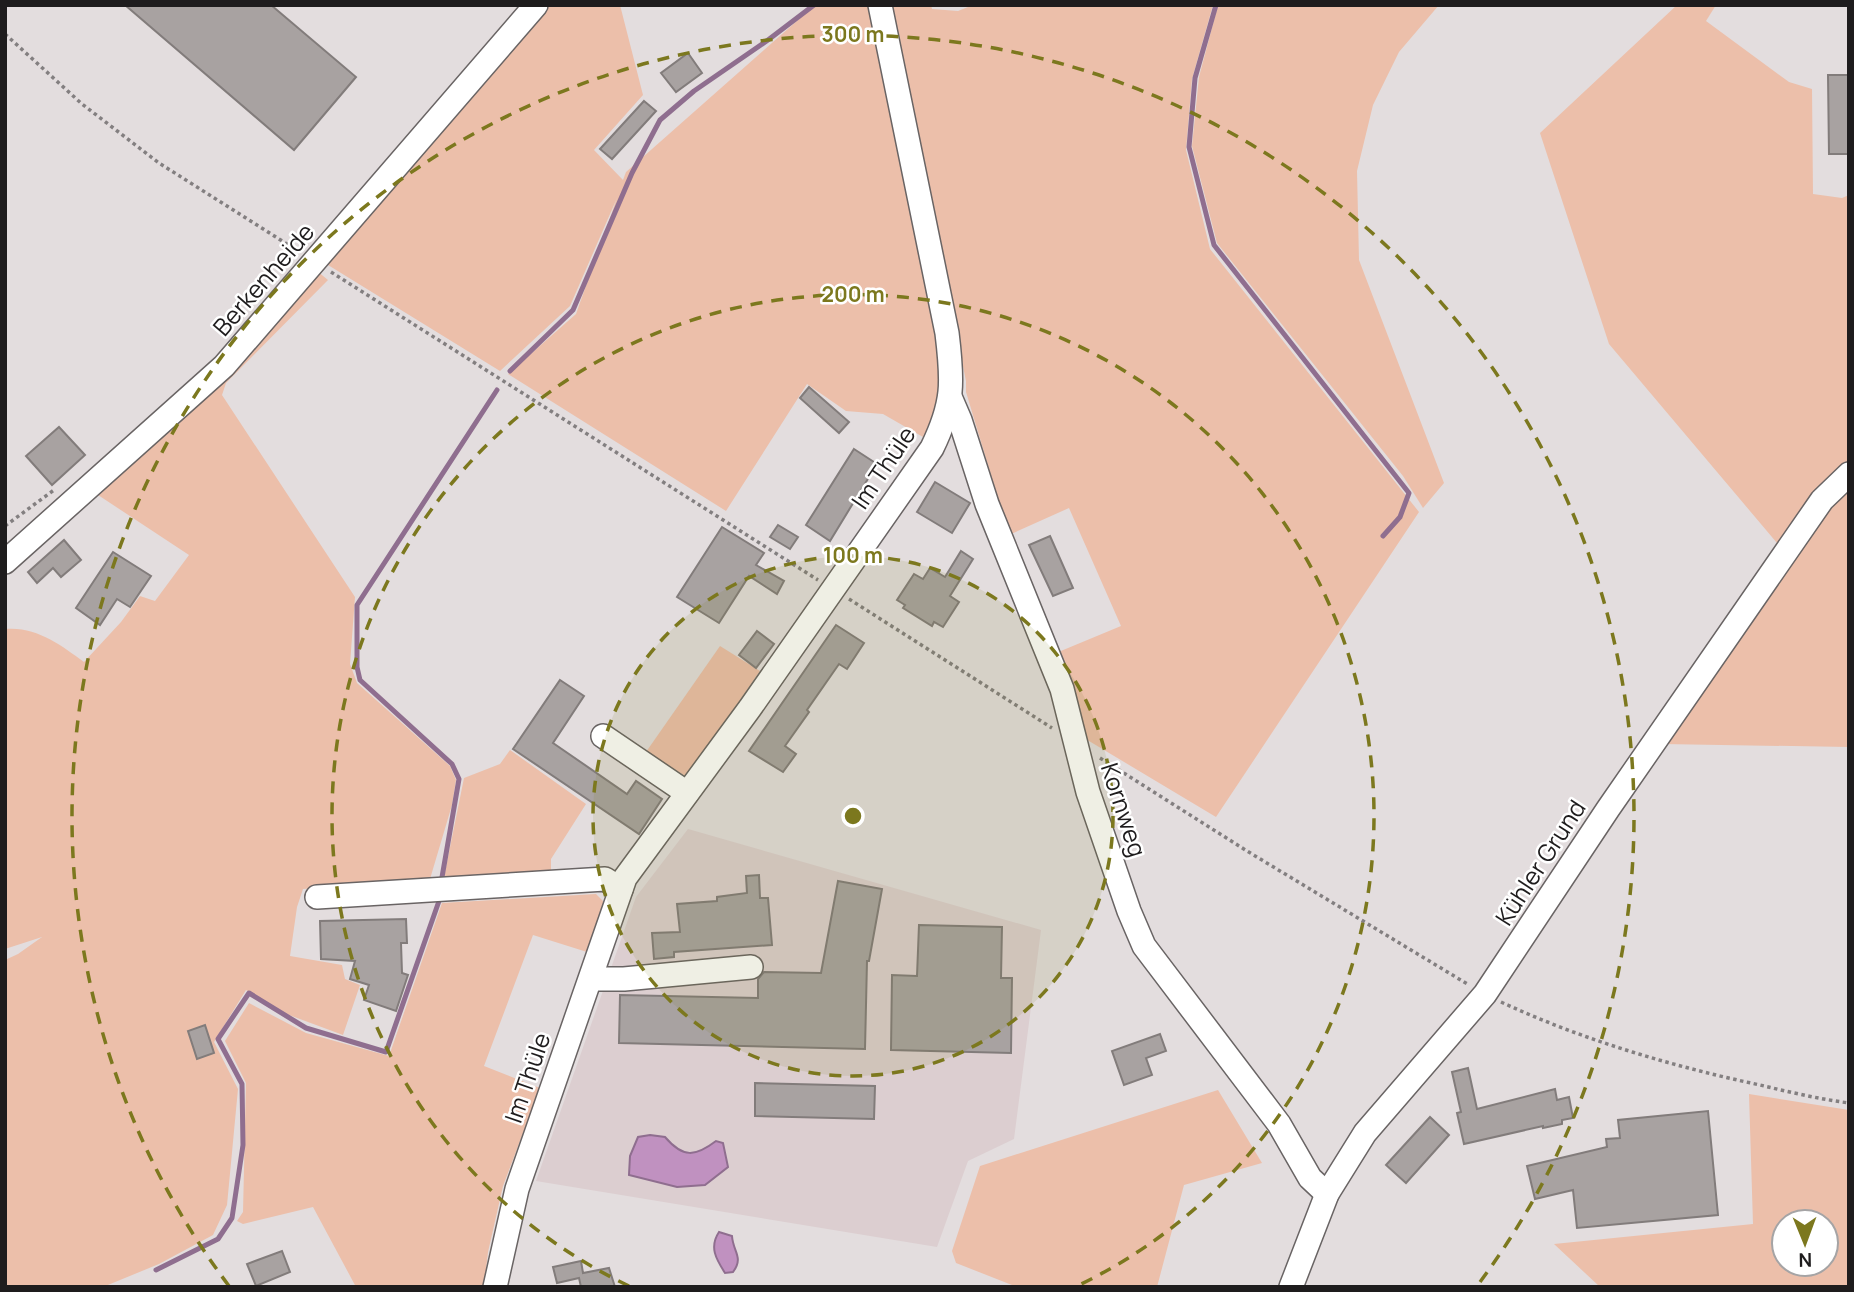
<svg xmlns="http://www.w3.org/2000/svg" width="1854" height="1292" font-family="Manrope,sans-serif">
  <style>
    .built { fill: #dcced0 }
    .green { fill: #ecbfaa; fill-rule: evenodd }
    .water { fill: #c091c0; stroke: #8f6e8f; stroke-width: 2 }
    .lines { fill: none; stroke-linecap: round; stroke-linejoin: round }
    .stream { stroke: #8f6e8f; stroke-width: 5 }
    .building { fill: #a8a2a1; stroke: #827c7b; stroke-width: 2 }
    .minor-casing { stroke: #696464; stroke-width: 26 }
    .path { stroke: #837f80; stroke-width: 3.5; stroke-dasharray: 3.5 3.5; stroke-linecap: butt }
    .minor { stroke: #fff; stroke-width: 23 }
    .ring { fill: none; stroke: #7c781e; stroke-width: 3.5; stroke-dasharray: 12 9 }
    .labels { text-anchor: middle; stroke-width: 5; stroke-linejoin: round; paint-order: stroke }
    .street-label { font-size: 24px; fill: #1e1c1d; stroke: #fff }
    .centre { fill: #7c781e; stroke: #fff; stroke-width: 3.5 }
    .ring-label { font-size: 21px; text-anchor: middle; font-weight: bold; fill: #7c781e; stroke: #fff; stroke-width: 5; stroke-linejoin: round; paint-order: stroke }
  </style>
  <rect width="100%" height="100%" fill="#e3ddde"/>
  <path class="built" d="M688,829L1041,930L1014,1139L968,1161L937,1247L536,1181L636,897Z"/>
  <g class="green">
    <path d="M544,5H620L643,95L594,150L623,180L626,172L815,5H869L940,357C943,391 941,408 923,437L883,414L846,411L807,384L726,511L508,374L576,314L617,198L570,306L500,371L328,265V256Z"/>
    <path d="M890,5H931L932,9L958,11L973,5H1213L1192,79L1186,150L1210,249L1419,512L1216,817L1084,738L1056,653L1121,626L1069,508L1009,535L966,392V381Z"/>
    <path d="M1218,5H1439L1399,52L1373,105L1357,171L1359,260L1444,483L1423,508L1403,476L1217,243L1192,146L1199,77Z"/>
    <path d="M1677,5H1716L1706,21L1789,82L1812,89L1813,194L1842,198L1849,195V747L1662,744L1769,563L1777,543L1609,344L1540,133Z"/>
    <path d="M317,271L328,280L226,383L222,395L355,597L350,664L357,683L450,766L456,780L452,805L430,879L303,889L297,907L290,956L342,965L345,979L360,985L343,1035L281,1012L246,990L214,1042L238,1089L227,1205L213,1235L159,1264L103,1287H5V960L18,954L42,937L5,949V629C36,626 61,645 84,662L121,622L140,596L155,601L189,555L95,493Z"/>
    <path d="M720,646L760,671L687,777L646,752Z"/>
    <path d="M510,750L586,804L551,859V877L443,882L464,778L500,764Z"/>
    <path d="M596,894L605,903L587,952L533,935L484,1066L540,1088L503,1186L488,1252L484,1287H356L313,1207L243,1224L237,1221L243,1212L246,1083L225,1041L249,1003L306,1033L389,1056L442,903Z"/>
    <path d="M1218,1090L1262,1163L1184,1185L1157,1287H1017L956,1263L952,1251L980,1166Z"/>
    <path d="M1749,1094L1849,1110V1287H1600L1554,1244L1753,1224ZM1784,1222H1826V1264H1784Z"/>
  </g>
  <g class="water">
    <path d="M650,1135L665,1137C683,1158 695,1157 716,1141L723,1143L728,1167L705,1185L677,1187L629,1175L630,1156L638,1137Z"/>
    <path d="M719,1232L732,1236C733,1252 744,1257 733,1272L725,1273C716,1259 709,1247 719,1232Z"/>
  </g>
  <g class="lines">
    <g class="stream">
      <path d="M1216,5L1195,78L1189,147L1214,245L1409,493L1400,517L1383,536"/>
      <path d="M510,371L573,310L632,173L660,120L694,91L768,40L814,5"/>
      <path d="M441,883L459,779L452,764L360,680L357,667V605L497,390"/>
      <path d="M156,1270L218,1239L232,1218L243,1145L242,1084L218,1039L249,993L306,1028L386,1052L439,901"/>
    </g>
  </g>
  <g class="building">
    <path d="M125,5H271L356,77L294,150Z"/>
    <path d="M688,53L702,73L676,92L661,73Z"/>
    <path d="M1828,75H1849V154H1829Z"/>
    <path d="M644,101L656,111L612,159L600,149Z"/>
    <path d="M809,387L849,422L839,433L800,398Z"/>
    <path d="M59,427L85,455L52,485L26,456Z"/>
    <path d="M854,449L877,464L830,541L806,525Z"/>
    <path d="M935,482L970,503L952,533L917,512Z"/>
    <path d="M778,525L798,537L790,549L770,537Z"/>
    <path d="M722,527L764,553L756,565L784,581L777,594L749,576L719,623L677,597Z"/>
    <path d="M1050,536L1073,588L1053,596L1029,545Z"/>
    <path d="M64,540L81,560L61,577L53,568L37,583L28,572Z"/>
    <path d="M961,551L973,559L950,596L959,602L943,627L934,622L932,626L903,608L905,605L897,600L914,574L923,579L930,568L945,577Z"/>
    <path d="M113,552L151,576L130,607L117,599L100,625L76,608Z"/>
    <path d="M836,625L864,643L847,669L839,664L807,710L809,712L785,746L796,754L783,772L749,751Z"/>
    <path d="M757,631L774,644L756,668L739,655Z"/>
    <path d="M560,680L584,696L553,743L627,794L636,781L662,799L639,834L513,749Z"/>
    <path d="M759,875L760,898H768L772,945L674,952V957L654,959L652,933L680,932L677,904L717,901V897L747,893L746,876Z"/>
    <path d="M838,881L882,889L869,961H867L865,1049L619,1043L620,995L758,998V979L764,972L821,973Z"/>
    <path d="M406,919L407,943H401L402,973L408,975L396,1011L364,1000L369,985L350,979L355,961L321,959L320,921Z"/>
    <path d="M919,925L1002,927L1001,978H1012L1011,1053L891,1050L892,975L917,976Z"/>
    <path d="M205,1025L214,1053L197,1059L188,1031Z"/>
    <path d="M1160,1034L1166,1051L1146,1058L1152,1075L1124,1085L1112,1051Z"/>
    <path d="M1468,1068L1477,1109L1555,1089L1557,1100L1569,1097L1573,1118L1562,1120V1124L1543,1128V1126L1464,1144L1457,1113L1461,1112L1452,1072Z"/>
    <path d="M755,1083L875,1086L874,1119L755,1116Z"/>
    <path d="M1708,1111L1718,1215L1577,1228L1573,1190L1535,1199L1527,1166L1607,1147L1606,1139L1620,1138L1618,1120Z"/>
    <path d="M1430,1117L1449,1135L1406,1183L1386,1165Z"/>
    <path d="M282,1251L290,1272L256,1286L247,1264Z"/>
    <path d="M581,1261L583,1273L609,1268L615,1287H581L579,1278L557,1283L553,1267Z"/>
  </g>
  <g class="lines">
    <g class="minor-casing">
      <g id="minor">
        <path d="M951,399L960,420L987,504L1062,689L1088,792L1129,911L1144,946L1279,1124L1310,1178L1327,1194"/>
        <path d="M5,562L224,366L536,5"/>
        <path d="M603,736L687,793"/>
        <path d="M317,897L605,879L621,889"/>
        <path d="M591,979H624L751,967"/>
        <path d="M495,1287L517,1189L625,878L750,708L932,448C954,403 953,382 947,333L880,5"/>
        <path d="M1291,1287L1327,1194L1365,1133L1485,994L1608,809L1822,500L1849,474"/>
      </g>
    </g>
    <g class="path">
      <path d="M5,34L82,104L159,163L298,251"/>
      <path d="M331,272L818,580"/>
      <path d="M5,526L54,490"/>
      <path d="M849,599L1052,728"/>
      <path d="M1100,758L1247,851L1469,985"/>
      <path d="M1501,1002C1583,1040 1671,1066 1760,1085C1789,1092 1819,1099 1849,1103"/>
    </g>
    <use href="#minor" class="minor"/>
  </g>
  <circle cx="853" cy="816" r="260" fill="#7c781e" fill-opacity=".12"/>
  <g class="ring">
    <circle cx="853" cy="816" r="260"/>
    <path d="M629 1286A521 521 0 1 1 1077 1286"/>
    <path d="M229 1286A781 781 0 1 1 1477 1286"/>
  </g>
  <g class="labels">
    <g class="street-label">
      <text transform="translate(264 280) rotate(-49)" y="8">Berkenheide</text>
      <text transform="translate(884 468) rotate(-56)" y="8">Im Thüle</text>
      <text transform="translate(1123 810) rotate(72)" y="8">Kornweg</text>
      <text transform="translate(1541 863) rotate(-57)" y="8">Kühler Grund</text>
      <text transform="translate(528 1078) rotate(-71)" y="8">Im Thüle</text>
    </g>
  </g>
  <circle cx="853" cy="816" r="10" class="centre"/>
  <g class="ring-label">
    <text x="853" y="42">300 m</text>
    <text x="853" y="302">200 m</text>
    <text x="853" y="563">100 m</text>
  </g>
  <rect width="1854" height="1292" fill="none" stroke="#1e1c1d" stroke-width="14"/>
  <g transform="translate(1805 1243) rotate(179)"><circle r="33" fill="#ffffff" stroke="#a5a4a5" stroke-width="2"/>
  <path d="M0-5L12 26L0 18L-12 26Z" fill="#7c781e"/>
  <text y="-10" font-size="19" font-weight="bold" text-anchor="middle" fill="#1e1c1d">N</text>
  </g>
</svg>
